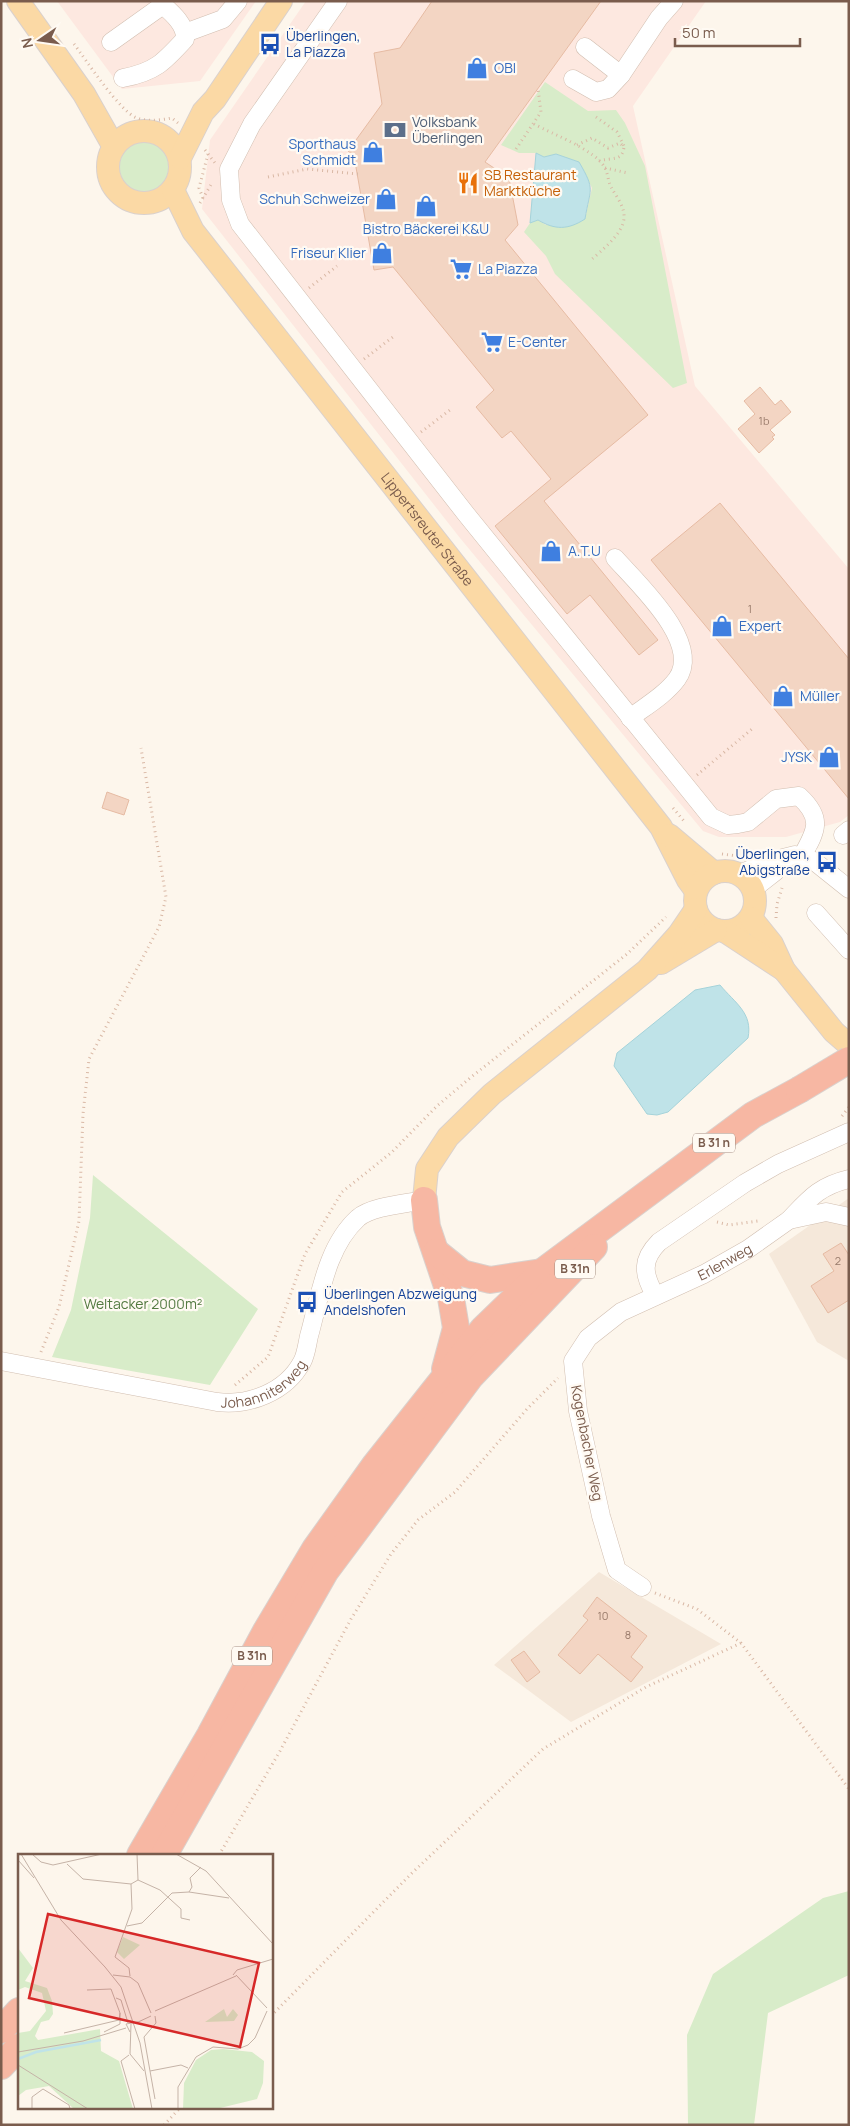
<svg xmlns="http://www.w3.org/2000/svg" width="850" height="2126" font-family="Manrope,sans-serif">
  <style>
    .residential { fill: #f5e8da }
    .commercial { fill: #fde8e0 }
    .green { fill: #d8ecc9 }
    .water { fill: #bfe3e8; stroke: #a5d3da }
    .building { fill: #f3d5c3; stroke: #e6bba3 }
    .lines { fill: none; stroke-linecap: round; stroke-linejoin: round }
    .minor-casing { stroke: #d1beb0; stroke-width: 19 }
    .major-casing { stroke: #dad1cd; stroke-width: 24 }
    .highway-casing { stroke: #dad1cd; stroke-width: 28 }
    .path { stroke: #d9b8a5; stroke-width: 3; stroke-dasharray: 1 4; stroke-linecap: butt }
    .minor { stroke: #fff; stroke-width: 18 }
    .major { stroke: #fbd9a5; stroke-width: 22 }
    .highway { stroke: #f7b7a3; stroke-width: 26 }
    .highway-bridge-casing { stroke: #dad1cd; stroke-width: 28; stroke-linecap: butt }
    .highway-bridge { stroke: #f7b7a3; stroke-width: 26 }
    .labels { text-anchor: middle; stroke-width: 4.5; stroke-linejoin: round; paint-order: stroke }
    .number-label { font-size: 11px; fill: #987a6a }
    .shield { fill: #fffaf3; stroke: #a28b7f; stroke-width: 1 }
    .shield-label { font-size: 12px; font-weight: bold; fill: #7a5c4d }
    .transit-label { font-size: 14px; fill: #164399; stroke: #fffaf3; text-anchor: start }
    .shop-label { font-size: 14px; fill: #366cbe; stroke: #fffaf3; text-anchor: start }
    .service-label { font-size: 14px; fill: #4e5e75; stroke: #fffaf3; text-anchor: start }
    .food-label { font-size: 14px; fill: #c56008; stroke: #fffaf3; text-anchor: start }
    .street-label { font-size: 14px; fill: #7a5c4d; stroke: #fffaf3 }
    .park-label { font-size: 14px; fill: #537a41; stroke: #fffaf3 }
    .inset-river { fill: none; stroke: #bfe3e8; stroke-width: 2.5 }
    .inset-road { fill: none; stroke: #c5b3a7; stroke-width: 1 }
    .view { fill: #d62828; fill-opacity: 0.15; stroke: #d62828; stroke-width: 2.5 }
    .inset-edge { fill: none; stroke: #7a5c4d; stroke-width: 2.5 }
  </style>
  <rect width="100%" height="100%" fill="#fdf6ec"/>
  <g class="residential">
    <path d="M849,1198V1361L817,1342L769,1254Z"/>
    <path d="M599,1572L721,1644L571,1722L494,1665Z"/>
  </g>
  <g class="commercial">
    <path d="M57,1H256L200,81L122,89Z"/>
    <path d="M306,1H706L633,106L695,386L849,569V815L840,822L786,837H719L703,831L460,538L202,209L210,140Z"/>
  </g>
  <g class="green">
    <path d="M545,82L588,111L616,110L625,123L645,166L687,383L673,388L555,274L546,256L524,232L530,223L538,220L546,225L585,219L592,188L579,162L556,154L544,157L536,153H519L501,145Z"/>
    <circle cx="143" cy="167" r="26"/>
    <path d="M93,1175L258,1309L210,1385L52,1357L71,1310L90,1218Z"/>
    <path d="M849,1891V1975L768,2013L754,2125H688L687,2035L713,1974L823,1898Z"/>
  </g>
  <g class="water">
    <path d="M536,153L544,157L556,154L579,162C596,191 590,188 585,219C568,230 555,230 538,220L530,223Z"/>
    <path d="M720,985C735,1003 753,1013 748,1038L668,1112L657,1115L647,1114L614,1066L617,1053L695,990Z"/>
  </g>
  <g class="building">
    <path d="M432,1H601L485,162L509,178L518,225L505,240L648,415L544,501L658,640L639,655L590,595L567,614L495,526L551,479L511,431L502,438L476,407L494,390L393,267L374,270L354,156L348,151L382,104L374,53L400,48Z"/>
    <path d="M760,387L775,405L781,400L791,412L770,430L775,435L772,437L774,439L759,453L738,429L755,414L744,401Z"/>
    <path d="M720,503L849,659V799L651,560Z"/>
    <path d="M107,792L129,800L124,815L102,808Z"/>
    <path d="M841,1243L849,1255V1300L828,1313L811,1286L834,1271L823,1254Z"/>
    <path d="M597,1597L647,1636L631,1657L643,1667L631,1682L598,1654L580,1674L558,1655L588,1620L583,1616Z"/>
    <path d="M524,1651L540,1672L527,1682L511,1660Z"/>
  </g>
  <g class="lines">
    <g class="minor-casing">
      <g id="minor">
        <path d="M338,1L252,124L229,169L231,200L240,224L466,514L711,817L728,825L738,824L748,822L776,799L799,796C823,818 817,830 802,856"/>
        <path d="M185,33L223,19L238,1"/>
        <path d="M111,42L163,5C172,13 186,25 185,39C164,62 155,72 123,78"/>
        <path d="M585,47L621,75L659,18L674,1"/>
        <path d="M573,79L596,92L608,89L621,75"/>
        <path d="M615,558C637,583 703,643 677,679C665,695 646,706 630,718"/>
        <path d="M843,835L849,830"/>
        <path d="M740,874L767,862L795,855L814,861L849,889"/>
        <path d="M753,889L775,872L781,859"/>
        <path d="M816,913L849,950"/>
        <path d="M789,1220C809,1199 819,1186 849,1179"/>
        <path d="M655,1295C643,1274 641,1260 659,1242L745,1183L778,1164L849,1132"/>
        <path id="s1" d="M1,1361L217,1402C249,1406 286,1392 302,1362C306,1355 307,1345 309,1336C320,1297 326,1247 358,1218C372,1206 405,1204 424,1200"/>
        <path id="s2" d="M642,1587L617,1570L601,1516L578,1411L573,1361L588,1338L621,1312L704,1274L748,1249L789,1220L826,1212L849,1217"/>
      </g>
    </g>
    <g class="major-casing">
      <g id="major">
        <path d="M18,1L84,94L114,147"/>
        <circle cx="144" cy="167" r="36"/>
        <path d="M180,158L203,112L215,99L281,1"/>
        <path id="s3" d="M173,190L193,231L661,827L688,880L696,891"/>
        <path d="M669,835L714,873"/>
        <circle cx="725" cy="901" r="30"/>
        <path d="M751,918L772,944L784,970L834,1032L849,1045"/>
        <path d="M726,932L784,970"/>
        <path d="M661,963L716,930"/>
        <path d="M424,1200L427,1169L448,1137L492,1094L647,970L679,934L696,909"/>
      </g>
    </g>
    <g class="highway-casing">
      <g id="highway">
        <path d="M424,1200L427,1227L451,1298L456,1328L445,1369"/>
        <path d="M436,1252L462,1273L490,1280L542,1272"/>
        <path d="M140,1855L210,1735L266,1631L315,1549L375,1465L483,1329L542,1272L753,1115L799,1090"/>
        <path d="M164,1855L325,1572L471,1376L594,1247"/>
        <path d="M1,2030L19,2011"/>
        <path d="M1,2066L19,2047"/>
      </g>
    </g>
    <g class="path">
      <path d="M74,44C86,60 121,113 137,118C149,122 161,120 172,118L178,123"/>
      <path d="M596,117L617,132L624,146"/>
      <path d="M534,124C552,134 596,150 605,168C608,174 608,181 611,187C616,196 625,207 624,218C623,234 602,250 591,260"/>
      <path d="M577,145L592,138L608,148L620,143L624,147C622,162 612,157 599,161"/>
      <path d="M516,149L541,112L538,89"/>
      <path d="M205,150L215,163"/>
      <path d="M605,168L628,173"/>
      <path d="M268,177L307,169L358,174"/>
      <path d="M203,198L199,188L208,154"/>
      <path d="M200,203L212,183"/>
      <path d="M309,288L337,266"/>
      <path d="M364,359L393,337"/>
      <path d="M421,432L450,410"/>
      <path d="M697,775L752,729"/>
      <path d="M673,808L684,821"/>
      <path d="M722,854L738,856"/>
      <path d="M776,918L777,904L782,888"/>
      <path d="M842,1116L849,1107"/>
      <path d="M717,1222L729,1225L758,1221"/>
      <path d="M41,1352L59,1307L79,1221L83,1114L89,1059L159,927L166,897L141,748"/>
      <path d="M235,1385L268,1357L305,1254L342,1192L392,1152L437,1106L470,1078L627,954L666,917"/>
      <path d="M655,1593L697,1609L741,1643L849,1789"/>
      <path d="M219,1855L280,1751L351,1619L391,1554L418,1520L455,1492L527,1409L558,1378"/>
      <path d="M271,2016L412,1873L543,1749L646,1687L741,1643"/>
      <path d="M164,2125L181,2107"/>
    </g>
    <use href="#minor" class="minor"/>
    <use href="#major" class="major"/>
    <use href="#highway" class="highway"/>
    <g class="highway-bridge-casing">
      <path id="highway-bridge" d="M799,1090L849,1060"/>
    </g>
    <use href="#highway-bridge" class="highway-bridge"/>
  </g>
  <defs>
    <g id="bus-bare" transform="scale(1.725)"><path d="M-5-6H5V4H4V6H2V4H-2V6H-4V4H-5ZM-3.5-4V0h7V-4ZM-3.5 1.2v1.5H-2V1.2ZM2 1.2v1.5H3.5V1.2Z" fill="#1a4fb4" stroke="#fffaf3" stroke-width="2.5" paint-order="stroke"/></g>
    <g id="shop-bare" transform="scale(1.725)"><path d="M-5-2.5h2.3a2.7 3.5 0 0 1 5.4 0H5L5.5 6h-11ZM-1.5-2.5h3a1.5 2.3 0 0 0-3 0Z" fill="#3f7fe0" stroke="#fffaf3" stroke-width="2.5" paint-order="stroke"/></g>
    <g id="bank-bare" transform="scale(1.725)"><path d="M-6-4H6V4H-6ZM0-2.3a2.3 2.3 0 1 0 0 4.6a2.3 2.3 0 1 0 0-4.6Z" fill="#5c6f8a" stroke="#fffaf3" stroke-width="2.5" paint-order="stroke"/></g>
    <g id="restaurant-bare" transform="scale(1.725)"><path d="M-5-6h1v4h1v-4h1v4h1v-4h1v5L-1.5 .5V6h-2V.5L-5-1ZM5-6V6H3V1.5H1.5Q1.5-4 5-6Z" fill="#e8710a" stroke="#fffaf3" stroke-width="2.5" paint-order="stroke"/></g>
    <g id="supermarket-bare" transform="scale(1.725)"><path d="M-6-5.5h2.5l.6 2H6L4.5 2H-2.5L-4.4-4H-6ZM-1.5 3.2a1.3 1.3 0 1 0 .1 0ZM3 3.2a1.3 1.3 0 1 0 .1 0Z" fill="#3f7fe0" stroke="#fffaf3" stroke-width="2.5" paint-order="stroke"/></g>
  </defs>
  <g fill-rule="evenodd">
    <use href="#bus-bare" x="270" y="44"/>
    <use href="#shop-bare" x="477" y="68"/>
    <use href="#bank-bare" x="395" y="130"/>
    <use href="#shop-bare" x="373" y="152"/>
    <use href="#restaurant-bare" x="468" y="183"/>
    <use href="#shop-bare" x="386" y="199"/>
    <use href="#shop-bare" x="426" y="206"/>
    <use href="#shop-bare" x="382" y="253"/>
    <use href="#supermarket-bare" x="461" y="269"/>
    <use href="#supermarket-bare" x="492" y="342"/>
    <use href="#shop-bare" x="551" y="551"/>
    <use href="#shop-bare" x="722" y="626"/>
    <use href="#shop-bare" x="783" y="696"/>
    <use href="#shop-bare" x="829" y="757"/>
    <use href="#bus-bare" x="827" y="862"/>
    <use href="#bus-bare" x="307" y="1302"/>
  </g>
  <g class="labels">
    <g class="number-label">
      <text x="764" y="425">1b</text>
      <text x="750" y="613">1</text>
      <text x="838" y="1265">2</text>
      <text x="603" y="1620">10</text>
      <text x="628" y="1639">8</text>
    </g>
    <g class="shield">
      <rect x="693" y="1133.5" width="42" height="19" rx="4"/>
      <rect x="555" y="1259.5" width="40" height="19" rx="4"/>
      <rect x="232" y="1646.5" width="40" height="19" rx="4"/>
    </g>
    <g class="shield-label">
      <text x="714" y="1147">B 31 n</text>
      <text x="575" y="1273">B 31n</text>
      <text x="252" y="1660">B 31n</text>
    </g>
    <g class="transit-label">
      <text x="286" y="41">Überlingen,<tspan x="286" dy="16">La Piazza</tspan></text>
      <text x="810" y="859" text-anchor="end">Überlingen,<tspan x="810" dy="16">Abigstraße</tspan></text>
      <text x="324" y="1299">Überlingen Abzweigung<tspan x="324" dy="16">Andelshofen</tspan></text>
    </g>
    <g class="shop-label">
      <text x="494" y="73">OBI</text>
      <text x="356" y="149" text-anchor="end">Sporthaus<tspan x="356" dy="16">Schmidt</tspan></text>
      <text x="370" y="204" text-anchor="end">Schuh Schweizer</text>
      <text x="426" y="234" text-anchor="middle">Bistro Bäckerei K&amp;U</text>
      <text x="366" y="258" text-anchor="end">Friseur Klier</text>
      <text x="478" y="274">La Piazza</text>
      <text x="508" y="347">E-Center</text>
      <text x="568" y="556">A.T.U</text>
      <text x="739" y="631">Expert</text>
      <text x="800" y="701">Müller</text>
      <text x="812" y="762" text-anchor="end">JYSK</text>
    </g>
    <g class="service-label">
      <text x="412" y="127">Volksbank<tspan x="412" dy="16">Überlingen</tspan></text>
    </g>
    <g class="food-label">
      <text x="484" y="180">SB Restaurant<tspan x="484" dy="16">Marktküche</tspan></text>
    </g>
    <g class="street-label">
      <text dy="5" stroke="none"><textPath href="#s3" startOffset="425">Lippertsreuter Straße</textPath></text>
      <text dy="5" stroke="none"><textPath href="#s2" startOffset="429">Erlenweg</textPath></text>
      <text dy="5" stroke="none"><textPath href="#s1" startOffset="272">Johanniterweg</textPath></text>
      <text transform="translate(587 1443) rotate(79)" y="5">Kogenbacher Weg</text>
    </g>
    <g class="park-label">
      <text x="143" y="1309">Weltacker 2000m²</text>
    </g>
  </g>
  <g transform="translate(18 1854)">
    <rect width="255" height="255" fill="#fdf6ec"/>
    <path d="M105,83L122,91L106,105L99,98ZM0,94L15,114L7,127L29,134L34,147L35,160L31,166L23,168L17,182L20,186L82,175L83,197L101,207L115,255H56L31,232L8,236L0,242V179L12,177L28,157L24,139L7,133L0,136ZM206,155L209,163L215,155L220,161L216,167L187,168ZM205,195L234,198L246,207L245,229L239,245L198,255H165L166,229L178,206L193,196Z" fill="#d8ecc9"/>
    <path class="inset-river" d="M0,205L18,198L83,186"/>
    <path class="inset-road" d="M3,0L43,66L87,113L103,133L122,189L134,255M14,0L23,8L35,11L84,0M119,0L120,26M158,0L188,17L255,90M0,6L16,24M49,10L65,25L113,30L114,55L97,103L111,114L112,122M113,30L120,26L142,36L163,55V64L172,66M171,38L174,33L172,24L183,13M109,72L124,69L154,39L171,38L211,44M95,121L112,123M215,121L219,116L255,105M218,121L249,154M112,123L120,129L133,159M98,144L103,146L110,169M137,157L218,122M137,162L138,169L126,183L132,217L163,211L170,214M118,169L133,162M86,178L102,170V159M112,178L108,170L120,168M46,179L101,166L102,159L93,135L69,136M0,198L65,187L108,174M112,200L113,170M112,200L126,217M111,201L103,207L117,255M0,211L70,255M132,217L137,245M14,255V243L25,235L51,251L52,255M160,255V233L178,203L195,193L220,195L230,191L237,184L249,157"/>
    <path class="view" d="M30,60L241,109L222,193L11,144Z"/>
    <rect width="255" height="255" class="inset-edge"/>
  </g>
  <rect width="850" height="2126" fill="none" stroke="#7a5c4d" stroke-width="5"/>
  <g transform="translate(40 40) rotate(257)" stroke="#fffaf3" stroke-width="4" paint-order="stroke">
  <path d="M0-4L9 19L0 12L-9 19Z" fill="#7a5c4d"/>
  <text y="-8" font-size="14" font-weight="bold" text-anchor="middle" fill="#7a5c4d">N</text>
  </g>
  <path d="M675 38v8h125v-8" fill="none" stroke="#7a5c4d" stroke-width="2.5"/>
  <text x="682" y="38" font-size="15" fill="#7a5c4d" stroke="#fffaf3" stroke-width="4" paint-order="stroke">50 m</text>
</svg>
